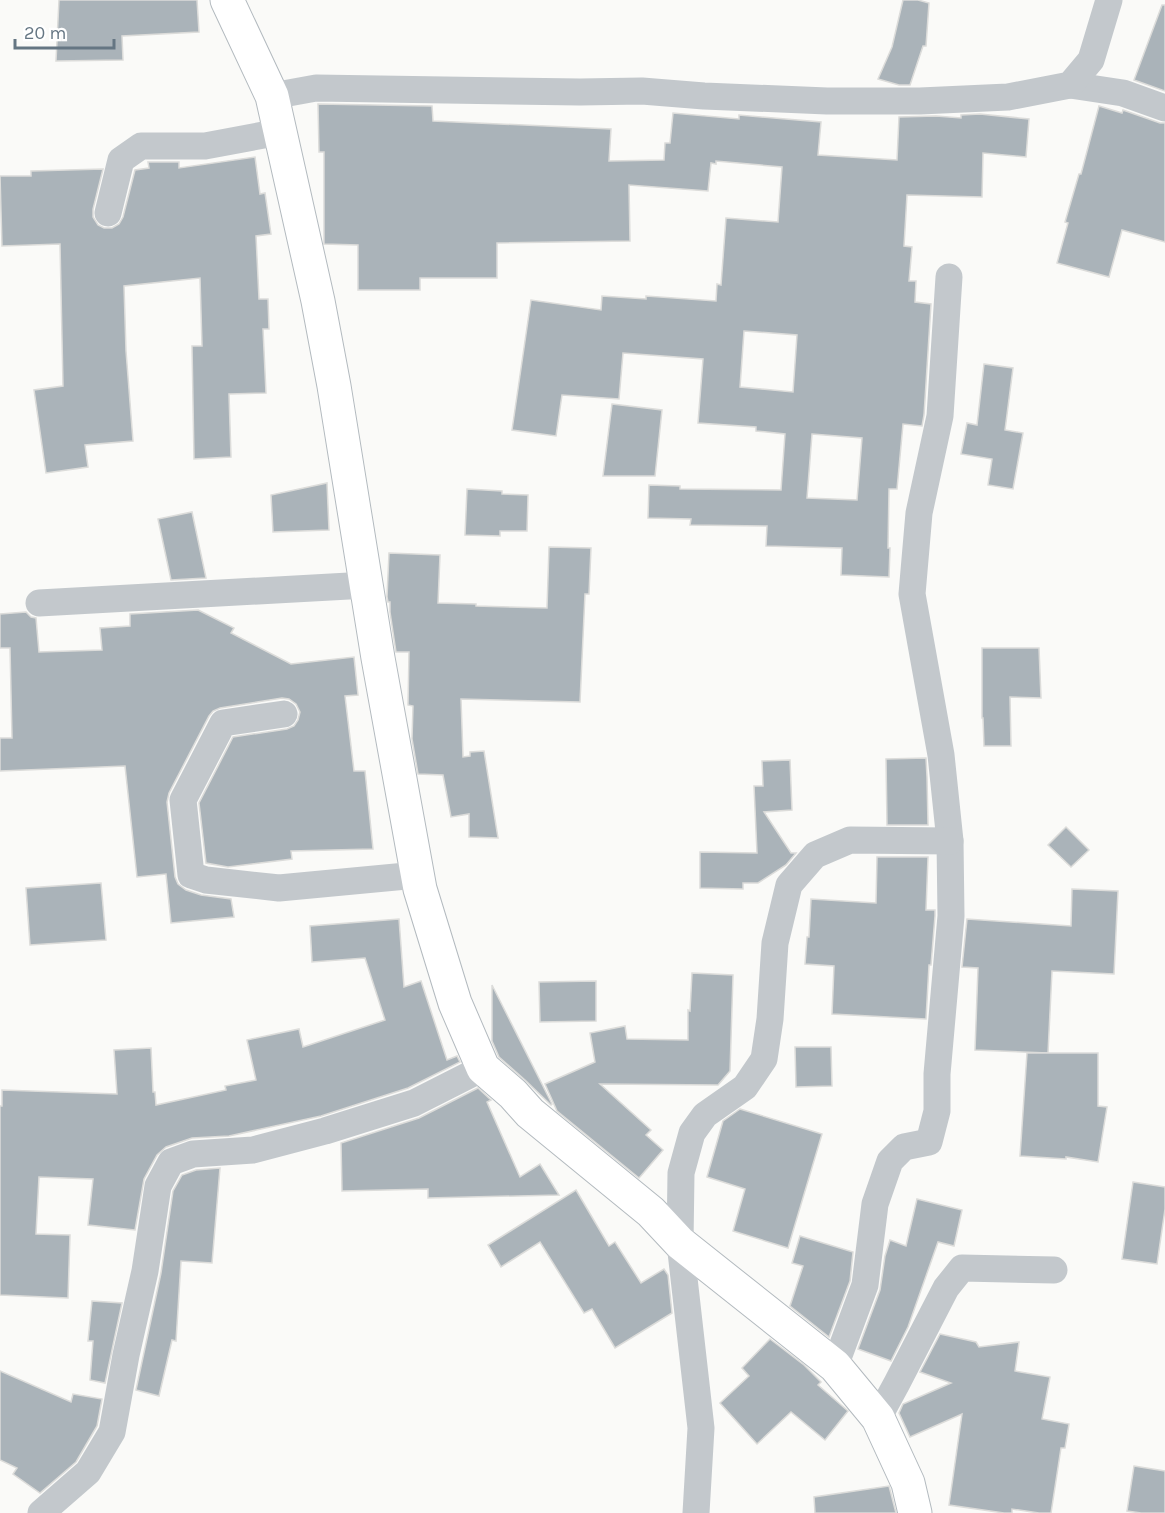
<svg xmlns="http://www.w3.org/2000/svg" width="1165" height="1513" font-family="Karla,sans-serif">
  <style>
    .building { fill: #aab3b9; stroke: #dcdcda; stroke-width: 1.5; fill-rule: evenodd }
    .lines { fill: none; stroke-linecap: round; stroke-linejoin: round }
    .secondary-casing { stroke: #b3babf; stroke-width: 35 }
    .street { stroke: #c3c8cc; stroke-width: 27 }
    .secondary { stroke: #fff; stroke-width: 33 }
  </style>
  <rect width="100%" height="100%" fill="#fafaf8"/>
  <g class="building">
    <path d="M59,0H197L199,32L122,36L123,60L56,61Z"/>
    <path d="M903,0H918L929,3L926,46H923L910,85H899L878,79L892,47Z"/>
    <path d="M1162,5H1165V91L1134,80Z"/>
    <path d="M318,104L432,106L433,121L611,129L609,161L664,160L665,143H670L673,113L739,119V115L821,122L818,155L897,160L899,117L936,116L961,118V115L980,114L1029,119L1026,157L983,153L982,197L907,195L904,246L912,247L909,281H916L915,302L931,304L924,415L922,426L903,424L897,489H889L888,548H890L889,577L841,575L842,548L766,546L767,526L690,525L691,519L648,518L649,485L680,486V489L781,490L785,434L756,431V427L698,423L703,359L623,353L619,399L562,395L556,436L512,430L531,300L601,310L602,296L646,299V296L716,301L717,284L721,285L726,218L778,222L782,167L716,161V164L711,163L708,191L629,185L630,241L497,243V278H420V290H358V245L324,244V152H319ZM744,331L797,335L793,392L740,387ZM812,434L862,438L857,500L807,498Z"/>
    <path d="M1099,106L1122,113L1123,110L1160,123H1165V242L1122,230L1109,277L1057,263L1068,223L1065,222L1079,174H1081Z"/>
    <path d="M255,157L260,194L265,193L271,234L256,236L259,299H268L269,329H263L266,393L229,394L231,457L194,459L192,346H202L200,278L124,286L126,351L133,441L85,445L88,467L46,473L34,390L63,386L60,244L2,246L0,176H31V171L103,169L93,209V217L98,225L104,228H112L119,224L123,217L135,170L149,168L148,162H179V168Z"/>
    <path d="M984,364L1013,368L1005,430L1023,433L1013,489L988,485L992,459L961,454L967,423L977,425Z"/>
    <path d="M612,404L662,410L655,476H603Z"/>
    <path d="M327,483L329,530L273,532L271,495Z"/>
    <path d="M467,489L502,491V494L528,495L527,531H500V536L465,535Z"/>
    <path d="M192,512L206,578L171,580L158,519Z"/>
    <path d="M549,547L591,548L589,594H585L580,702L461,699L463,757L470,756V752L484,751L498,838L469,837V814L451,817L443,775L418,774L412,739L413,706L408,705L409,652H396L390,612V602H388L387,597L389,553L440,555L438,603L476,604V606L547,608Z"/>
    <path d="M198,610L234,628L231,633L291,664L354,657L358,695L345,696L354,771H365L373,849L291,851L292,859L228,867L206,863L199,803L233,737L287,729L294,726L298,720L300,712L296,704L289,699L282,698L220,708L213,711L209,716L169,793L167,802L175,877L178,884L186,890L201,895L231,899L234,917L171,923L166,874L137,877L125,766L0,771V738H12L10,648H0V614L26,612L31,617L36,618L39,652L102,650L100,628L130,626V614Z"/>
    <path d="M982,648H1039L1041,698L1010,697L1011,746H984L983,718H982Z"/>
    <path d="M926,758L927,777L928,825H887L886,759Z"/>
    <path d="M790,760L792,810L764,812L791,853H796L786,865L758,883H743V889L700,888V852L757,853L754,786H763L762,761Z"/>
    <path d="M1066,827L1089,850L1071,867L1048,845Z"/>
    <path d="M877,857H928L926,910H935V916L931,965H929L926,1019L832,1014L834,966L805,964L807,937H809L811,899L876,903Z"/>
    <path d="M101,883L106,940L30,945L26,888Z"/>
    <path d="M1072,889L1118,891L1114,974L1052,971L1048,1053L975,1050L978,968L962,967L967,919L1071,926Z"/>
    <path d="M399,919L404,987L421,981L447,1060L457,1056L460,1062L408,1088L321,1116L229,1136L192,1138L166,1147L157,1155L144,1179L135,1230L88,1225L93,1179L39,1177L36,1234L70,1235L68,1298L0,1295V1106H2V1090L117,1094L114,1050L151,1048L153,1092H155L156,1105L226,1090L225,1086L256,1080L247,1040L299,1029L303,1047L385,1020L365,958L312,962L310,926Z"/>
    <path d="M692,973L733,975L730,1071L718,1085L600,1084L651,1130L646,1135L663,1150L639,1178L557,1111L545,1084L595,1062L590,1033L625,1026L627,1039L688,1040V1010L690,1011Z"/>
    <path d="M596,981V1021L540,1022L539,982Z"/>
    <path d="M492,985L552,1104L551,1105L525,1080L499,1057L492,1041Z"/>
    <path d="M795,1047H831L832,1086L796,1087Z"/>
    <path d="M1027,1053H1098V1106L1107,1107L1098,1162L1066,1157V1159L1020,1156Z"/>
    <path d="M478,1088L491,1100L487,1102L520,1177L540,1164L559,1195L428,1198V1189L342,1191L341,1143L419,1118Z"/>
    <path d="M740,1109L822,1134L788,1248L733,1231L745,1189L707,1177L723,1121Z"/>
    <path d="M220,1168L212,1263L181,1261L176,1341L172,1340L159,1396L136,1390L161,1273L173,1191L182,1175L196,1170Z"/>
    <path d="M1133,1182L1165,1187V1209L1157,1264L1122,1259Z"/>
    <path d="M576,1190L609,1246L615,1242L641,1283L664,1269L668,1275L672,1313L615,1348L592,1309L584,1313L540,1242L501,1267L488,1245Z"/>
    <path d="M917,1199L962,1210L954,1246L938,1242L908,1327L891,1361L858,1349L880,1290L885,1256L890,1240L906,1246Z"/>
    <path d="M800,1236L853,1252L850,1281L829,1337L790,1306L803,1266L792,1263Z"/>
    <path d="M92,1301L122,1303L105,1383L90,1380L93,1341H88Z"/>
    <path d="M940,1334L976,1342L979,1347L1019,1342L1015,1371L1050,1377L1042,1419L1069,1424L1065,1448H1061L1051,1513H1039L1012,1509V1513H1004L949,1505L962,1414L910,1437L899,1413L903,1404L951,1383L920,1372Z"/>
    <path d="M770,1339L804,1365L821,1382L818,1385L848,1411L825,1440L791,1412L757,1444L720,1403L749,1376L742,1368Z"/>
    <path d="M0,1371L71,1402L73,1394L102,1399L97,1426L76,1462L40,1493L13,1474L17,1468L0,1460Z"/>
    <path d="M1134,1466L1165,1471V1513H1141L1127,1511Z"/>
    <path d="M889,1486L896,1513H815L814,1497Z"/>
  </g>
  <g class="lines">
    <g class="secondary-casing">
      <path id="secondary" d="M227,0L272,96L318,301L334,386L378,658L420,889L455,1003L483,1068L513,1094L530,1113L651,1212L680,1243L835,1366L878,1418L908,1483L915,1513"/>
    </g>
    <g class="street">
      <path d="M1070,85L1123,93L1165,108"/>
      <path d="M272,96L316,88L580,92L642,91L704,96L827,101H920L1008,97L1070,85L1091,60L1109,0"/>
      <path d="M108,213L121,160L141,146H205L280,132"/>
      <path d="M39,603L367,585"/>
      <path d="M284,714L223,723L183,800L191,875L206,880L279,888L417,875"/>
      <path d="M835,1366L865,1285L875,1204L890,1161L904,1147L929,1142L937,1111V1074L951,916L950,841L941,755L912,594L919,513L940,416L949,277"/>
      <path d="M878,1418L897,1383L946,1288L962,1268L1054,1270"/>
      <path d="M41,1513L88,1472L112,1432L126,1355L145,1271L158,1186L171,1162L193,1154L253,1150L325,1131L414,1103L483,1068"/>
      <path d="M696,1513L701,1428L680,1243L681,1173L692,1133L705,1115L745,1087L764,1059L770,1019L775,943L789,885L815,855L850,840L950,841"/>
    </g>
    <use href="#secondary" class="secondary"/>
  </g>
  <path d="M15 39v9h99v-9" fill="none" stroke="#657683" stroke-width="3"/>
  <text x="24" y="39" font-size="18" fill="#657683" stroke="#ffffff" stroke-width="4.5" paint-order="stroke">20 m</text>
</svg>
